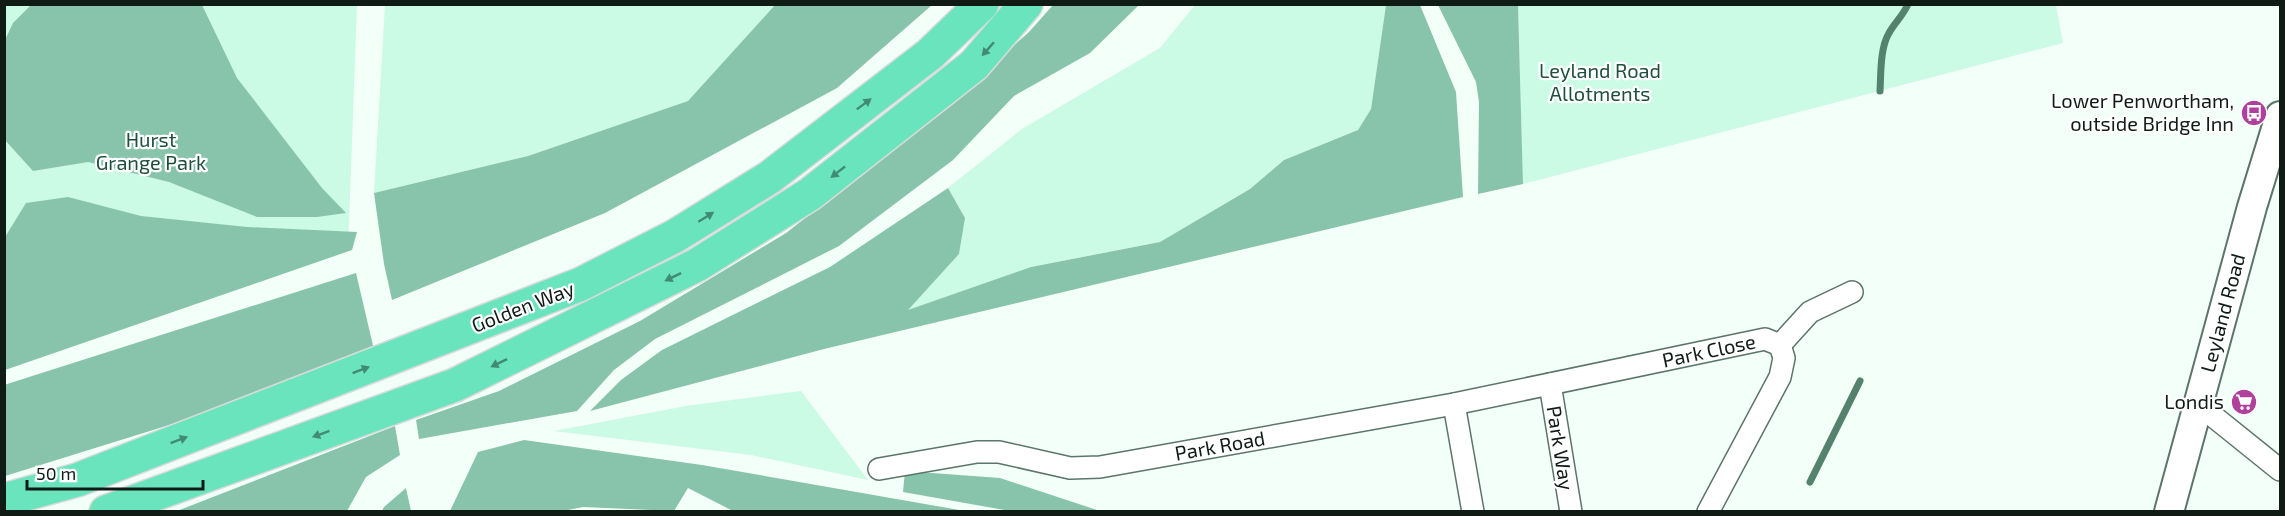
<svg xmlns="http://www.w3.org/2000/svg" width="2285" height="516" font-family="'Exo 2',sans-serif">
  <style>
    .green { fill: #cbfae5 }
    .forest { fill: #88c4ab }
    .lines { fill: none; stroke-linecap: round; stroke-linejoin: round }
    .stream { stroke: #55816f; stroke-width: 7 }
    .minor-casing { stroke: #5c756a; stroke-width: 24 }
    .secondary-casing { stroke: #5c756a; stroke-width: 32 }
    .trunk-casing { stroke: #d9dbda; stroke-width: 36 }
    .minor { stroke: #fff; stroke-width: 21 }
    .secondary { stroke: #fff; stroke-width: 28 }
    .trunk { stroke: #6ae4bc; stroke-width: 33 }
    .oneway { fill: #428a71 }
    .labels { text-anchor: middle; stroke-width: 4.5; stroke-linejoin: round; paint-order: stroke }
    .park-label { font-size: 20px; fill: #1e4f3d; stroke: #fff }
    .poi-label { font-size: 20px; fill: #101b16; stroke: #fff; text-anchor: end }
    .street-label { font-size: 20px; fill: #101b16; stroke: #fff }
  </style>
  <rect width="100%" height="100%" fill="#f3fff9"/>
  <g class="green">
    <path d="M5,5H357L348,250L5,343Z"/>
    <path d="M385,5H780V76L688,101L528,156L374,193Z"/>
    <path d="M1195,5H1386L1371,109L1358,130L1284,160L1250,189L1160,242L1031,267L906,311L959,254L965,218L948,188L1022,129L1160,48Z"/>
    <path d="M1518,5H2056L2063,43L1523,184Z"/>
    <path d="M801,391L868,480L751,455L554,431L686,406Z"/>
  </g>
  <g class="forest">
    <path d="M776,4L932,5L837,88L605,213L392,300L384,264L374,193L528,156L688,101Z"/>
    <path d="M31,5H202L237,78L322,188L346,213L317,217H257L169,182L88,162L33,171L4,139L5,40L13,23Z"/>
    <path d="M1053,5H1139L1090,53L1014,96L953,160L839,246L655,339L614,370L577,411L419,439L416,420L499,391L640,321L786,233L927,123L1029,32Z"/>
    <path d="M1386,5H1420L1456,92L1463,197L824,349L590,411L621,380L662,350L830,267L948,188L965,218L959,254L908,310L1031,267L1160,242L1250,189L1284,160L1358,130L1371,109Z"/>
    <path d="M1438,5H1518L1523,184L1478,194L1479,102L1476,82Z"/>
    <path d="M68,197L141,216L247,227L357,232L352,250L5,370V237L26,203Z"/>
    <path d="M356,273L375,354L166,426L5,476L4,385Z"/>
    <path d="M395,426L400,455L366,477L347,511H177Z"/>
    <path d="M524,440L702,465L965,511H733L688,488L674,511L583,507L558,512L450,511L478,452Z"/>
    <path d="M905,471L1000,478L1100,511H1010L903,492Z"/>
    <path d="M406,488L411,511H382L384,507Z"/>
  </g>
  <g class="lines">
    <g class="stream">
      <path d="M1880,91C1881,73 1880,48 1889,33C1895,22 1903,16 1908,4"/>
      <path d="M1810,482L1860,381"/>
    </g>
    <g class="minor-casing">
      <g id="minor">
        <path d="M1780,345L1810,312L1852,292"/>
        <path d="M1550,384L1571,512"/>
        <path d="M1454,404L1473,512"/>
        <path d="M2198,404L2280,470"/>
        <path d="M879,469L977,452H999L1070,468L1100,467L1454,404L1765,339L1780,345L1784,358L1780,377L1708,512"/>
      </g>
    </g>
    <g class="secondary-casing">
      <path id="secondary" d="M2169,512L2252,207L2280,116"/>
    </g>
    <g class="trunk-casing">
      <g id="trunk">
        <path d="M4,500L77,480L581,284L675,236L770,177L930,54L982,4"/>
        <path d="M106,512L455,385L697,265L810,194L974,65L1026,4"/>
      </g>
    </g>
    <use href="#minor" class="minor"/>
    <use href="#secondary" class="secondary"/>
    <use href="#trunk" class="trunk"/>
  </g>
  <defs><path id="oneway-solid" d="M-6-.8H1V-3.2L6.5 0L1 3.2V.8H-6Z" transform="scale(1.5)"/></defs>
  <g class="oneway">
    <use href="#oneway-solid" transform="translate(988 49) rotate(131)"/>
    <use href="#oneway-solid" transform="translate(864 104) rotate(-37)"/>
    <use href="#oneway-solid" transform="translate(838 172) rotate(142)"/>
    <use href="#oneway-solid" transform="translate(706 217) rotate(-32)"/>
    <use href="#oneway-solid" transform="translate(673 277) rotate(154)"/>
    <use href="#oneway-solid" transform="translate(499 363) rotate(154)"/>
    <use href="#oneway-solid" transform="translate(361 370) rotate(-21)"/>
    <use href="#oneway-solid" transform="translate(321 434) rotate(160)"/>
    <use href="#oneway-solid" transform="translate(179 440) rotate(-21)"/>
  </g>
  <defs>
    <g id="bus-disc" transform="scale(1.35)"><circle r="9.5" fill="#af409c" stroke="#fff"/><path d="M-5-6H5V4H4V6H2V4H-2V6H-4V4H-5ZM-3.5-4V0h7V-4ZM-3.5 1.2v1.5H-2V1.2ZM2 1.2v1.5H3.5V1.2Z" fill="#fff"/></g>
    <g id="supermarket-disc" transform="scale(1.35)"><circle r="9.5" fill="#af409c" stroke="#fff"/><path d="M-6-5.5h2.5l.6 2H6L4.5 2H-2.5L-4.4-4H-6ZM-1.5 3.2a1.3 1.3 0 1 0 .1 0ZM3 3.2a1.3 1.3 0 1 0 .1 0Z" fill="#fff"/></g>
  </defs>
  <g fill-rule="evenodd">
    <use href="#bus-disc" x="2254" y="113"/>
    <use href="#supermarket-disc" x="2244" y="402"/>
  </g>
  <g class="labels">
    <g class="park-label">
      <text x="1600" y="78">Leyland Road<tspan x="1600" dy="23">Allotments</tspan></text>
      <text x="151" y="147">Hurst<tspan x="151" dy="23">Grange Park</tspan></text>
    </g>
    <g class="poi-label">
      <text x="2234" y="108">Lower Penwortham,<tspan x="2234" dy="23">outside Bridge Inn</tspan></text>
      <text x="2224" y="409">Londis</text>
    </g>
    <g class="street-label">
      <text transform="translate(523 307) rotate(-21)" y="7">Golden Way</text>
      <text transform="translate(2223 313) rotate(-75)" y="7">Leyland Road</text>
      <text transform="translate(1709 351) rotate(-12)" y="7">Park Close</text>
      <text transform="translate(1220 446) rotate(-10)" y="7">Park Road</text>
      <text transform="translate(1560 448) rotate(81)" y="7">Park Way</text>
    </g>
  </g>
  <rect width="2285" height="516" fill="none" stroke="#101b16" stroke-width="12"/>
  <path d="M27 480v9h176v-9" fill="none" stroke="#101b16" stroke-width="3"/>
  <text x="36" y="480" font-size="18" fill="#101b16" stroke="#ffffff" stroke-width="4.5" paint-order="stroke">50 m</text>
</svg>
